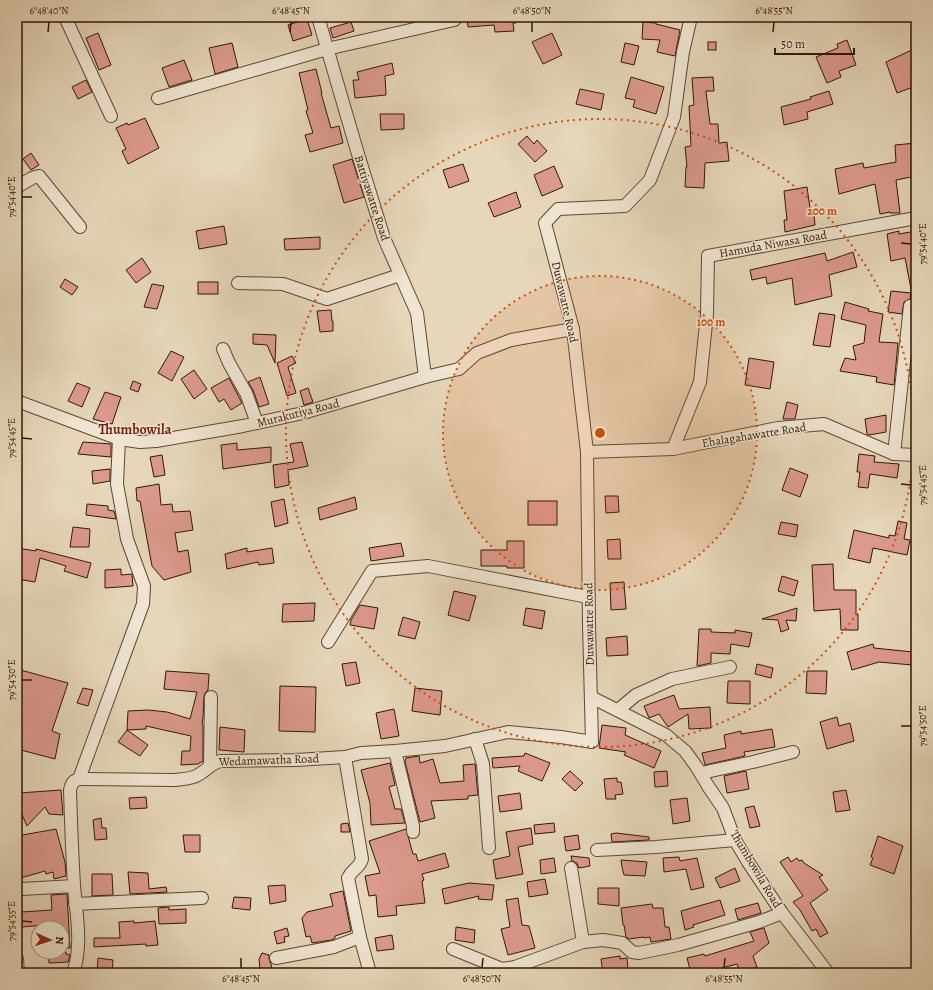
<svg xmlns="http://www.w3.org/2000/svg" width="933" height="990" font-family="Alegreya,serif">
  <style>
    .building { fill: #dc9a8e; stroke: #311704 }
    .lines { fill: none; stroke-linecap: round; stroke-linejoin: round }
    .minor-casing { stroke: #5e4732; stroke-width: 14 }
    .minor { stroke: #efe5d2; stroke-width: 12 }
    .ticks { fill: none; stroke: #311704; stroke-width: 1.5 }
    .ring { fill: none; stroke: #cd4f0b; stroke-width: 2; stroke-dasharray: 2 4 }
    .labels { text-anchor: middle; stroke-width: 3; stroke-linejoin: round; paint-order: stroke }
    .street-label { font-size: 12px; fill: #311704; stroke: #efe5d2 }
    .quarter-label { font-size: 14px; font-weight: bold; fill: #7a1f14; stroke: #efe5d2 }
    .centre { fill: #cd4f0b; stroke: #efe5d2; stroke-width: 2 }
    .ring-label { font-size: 12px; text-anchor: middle; font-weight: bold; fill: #cd4f0b; stroke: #efe5d2; stroke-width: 3; stroke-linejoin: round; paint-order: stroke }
    .neatline { fill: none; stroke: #311704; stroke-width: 1.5 }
    .ticks-label { font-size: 10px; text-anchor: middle; fill: #311704 }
  </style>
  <rect width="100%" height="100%" fill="#e6d7ba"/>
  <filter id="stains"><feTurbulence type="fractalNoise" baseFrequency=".005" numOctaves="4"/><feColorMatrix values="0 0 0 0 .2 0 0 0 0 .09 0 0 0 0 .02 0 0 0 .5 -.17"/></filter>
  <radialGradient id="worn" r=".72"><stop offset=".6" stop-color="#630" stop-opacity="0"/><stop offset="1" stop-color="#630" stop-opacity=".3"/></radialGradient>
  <g class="building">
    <path d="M467,17H515L516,23H513L514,31L495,32L494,25L468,27Z"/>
    <path d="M307,19L312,35L293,41L288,25Z"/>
    <path d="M351,22L354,31L333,38L330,28Z"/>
    <path d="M643,22L656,23V24L680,30L675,56L657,52L660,40L642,39Z"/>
    <path d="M98,33L111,65L99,70L86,38Z"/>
    <path d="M552,33L562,55L543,64L532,42Z"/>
    <path d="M847,40L856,65L839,71L841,77L827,83L816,57L838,48L837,44Z"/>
    <rect x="708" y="42" width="8" height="8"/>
    <path d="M232,43L238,67L215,74L209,48Z"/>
    <path d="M625,43L639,46L634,65L621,62Z"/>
    <path d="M916,48V86L897,93L886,62Z"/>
    <path d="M184,60L192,80L169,87L162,68Z"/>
    <path d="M392,63L394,74L385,76L386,95L355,98L353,80H359L357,72Z"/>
    <path d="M316,69L322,93H321L331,128L339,126L343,143L310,152L305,135L313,133L306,111L308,110L299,73Z"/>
    <path d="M631,77L664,87L656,114L633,107L635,100L625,98Z"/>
    <path d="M713,77L714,91H706L710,124H718L719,143L727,142L729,161L705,163L704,188L685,187L686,167H687L685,147L691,146L689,106L694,105L692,78Z"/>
    <path d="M86,80L92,92L78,99L72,87Z"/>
    <path d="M580,89L604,94L601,110L576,104Z"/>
    <path d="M829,91L833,104L807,112L808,119L784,125L781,107L811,99L810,97Z"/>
    <path d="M380,114H404V129L381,130Z"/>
    <path d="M145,118L159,148L128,164L122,151L126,149L116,128L127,123L128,125Z"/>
    <path d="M527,136L534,144L537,140L547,151L535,162L518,144Z"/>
    <path d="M916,143V166H913L911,177L896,180L900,213H890V212L880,214L875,184L839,194L835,169L863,163L864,168L896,162L895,145Z"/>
    <path d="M31,153L39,165L31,170L23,159Z"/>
    <path d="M352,159L364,197L344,203L333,165Z"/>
    <path d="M463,164L469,181L449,188L443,170Z"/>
    <path d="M554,166L563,187L542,196L534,175Z"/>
    <path d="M807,187L811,215L814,214L815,225L785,232L784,220H787L784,191Z"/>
    <path d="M516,192L521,207L494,217L488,203Z"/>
    <path d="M224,226L227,244L199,249L196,231Z"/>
    <path d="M899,231V234L916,231V294H912L905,258L891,261L887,234Z"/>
    <path d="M320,237V249L285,250L284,239Z"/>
    <path d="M853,252L857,267L829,275L832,296L795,305L792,278L767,284L766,277L752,280L750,270L825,253L827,261Z"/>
    <path d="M142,258L151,272L136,283L126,270Z"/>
    <path d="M65,279L78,287L72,295L60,287Z"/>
    <rect x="198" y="282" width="20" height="12"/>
    <path d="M152,284L164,286L157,309L144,307Z"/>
    <path d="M891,291L911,293L910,299L904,302L902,314L888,312Z"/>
    <path d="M845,302L869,309L868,311L883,314L879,342L898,343L894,385L876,382L877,377L840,371L845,358L856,360L853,346L864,343L866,325L841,319Z"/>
    <path d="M331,310L332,321H333V331L320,332L317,311Z"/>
    <path d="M819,313L835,315L830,347L813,345Z"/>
    <path d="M253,334L276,335L275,363L267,345L253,344Z"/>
    <path d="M171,351L184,357L172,381L158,373Z"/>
    <path d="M292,356L296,363L288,367L296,393L287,396L277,363Z"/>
    <path d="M749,358L774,362L770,389L745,385Z"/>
    <path d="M194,370L207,389L194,399L181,379Z"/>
    <path d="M260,377L269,404L259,407L253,390L248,382Z"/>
    <path d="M229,378L242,403L231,410L224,399L219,402L211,388Z"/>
    <path d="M133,381L141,384L138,392L130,389Z"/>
    <path d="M77,383L90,388L82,407L68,401Z"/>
    <path d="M308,388L313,402L304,405L300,391Z"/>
    <path d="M105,392L121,397L112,424L93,419Z"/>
    <path d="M787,402L798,405L795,419H783Z"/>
    <path d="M886,415V432L869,435L867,434L865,419Z"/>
    <path d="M83,442L111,444V457L78,454Z"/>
    <path d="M302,442L308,466L288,470L289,485L275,488L273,465L294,462L290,444Z"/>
    <path d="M237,443V450L271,447V462L223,469L221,445Z"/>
    <path d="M859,454L875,456L874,462L899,464L897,478L870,474L868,488L858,487L860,472H857Z"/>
    <path d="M162,455L165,475L154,477L150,457Z"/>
    <path d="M790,468L808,475L800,497L782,490Z"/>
    <path d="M110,469V481L93,484L92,471Z"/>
    <path d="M159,484L161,505L172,504L173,512L190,511L193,530L175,533L178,552L188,550L191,572L164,580L152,566L140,501H137L136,488Z"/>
    <path d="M605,496H618L619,512L606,513Z"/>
    <path d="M355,497L357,509L320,520L318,508Z"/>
    <path d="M284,499L288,523L275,527L271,502Z"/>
    <rect x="528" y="501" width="29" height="24"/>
    <path d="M87,504L108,506V510L114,511L116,519L86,515Z"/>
    <path d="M898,521L907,523L904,539L910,540L907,555L873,548L870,563L848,558L854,530L889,538V535L895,536Z"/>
    <path d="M781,522L798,525L796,537L778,534Z"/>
    <path d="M73,527L90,529L89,547H70Z"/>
    <path d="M620,539L621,559H608L607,540Z"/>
    <path d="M507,541H524V568H507V566H481V550H507Z"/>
    <path d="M401,543L404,556L371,561L369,548Z"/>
    <path d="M17,548L36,551V549L91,563L87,578L64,571L66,566L40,558L35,582L17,579Z"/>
    <path d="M247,548V552L272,548L274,563L259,565L258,562L227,569L225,554Z"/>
    <path d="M833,564L834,590H856V615L858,614V630H841L840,609L814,611L812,565Z"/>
    <path d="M121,569V575L132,574L133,586L105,588V570Z"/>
    <path d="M782,576L798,581L794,596L778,591Z"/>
    <path d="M624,582L626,609L611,610L610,583Z"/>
    <path d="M454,591L476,596L469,621L448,615Z"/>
    <path d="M315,603L314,621L282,622L283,604Z"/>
    <path d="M360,605L378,608L374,629L350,625L351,620Z"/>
    <path d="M526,608L545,611L542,629L523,625Z"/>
    <path d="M797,608L796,621L786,620L789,629L781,632L778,620L762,619Z"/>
    <path d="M403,617L420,622L415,639L398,635Z"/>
    <path d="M699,629H711V632L735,633V630L752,633L749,647L731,644L730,654L711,653V663L697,666Z"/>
    <path d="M627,636L628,655L607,656L606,638Z"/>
    <path d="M873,644L874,648L913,652L912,665L879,662L852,670L847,652Z"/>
    <path d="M356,662L360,683L346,686L342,664Z"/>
    <path d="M757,664L773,668L771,678L755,674Z"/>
    <path d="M17,669L68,683L52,731L60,734L55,759L17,749Z"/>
    <path d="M166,671L209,674L208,690L205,693L204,697L203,718L202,723L203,726V761L198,764L181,765L182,751H190L191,736L146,726V729L127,730L128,711L148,710L167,712L190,719L197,692L164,689Z"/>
    <path d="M807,671H827L826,694L806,693Z"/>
    <path d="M728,681H750V704L727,703Z"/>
    <path d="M280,686L316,687L315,732L279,731Z"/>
    <path d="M83,688L93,690L88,706L77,703Z"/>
    <path d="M415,688L442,691L440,715L412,711Z"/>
    <path d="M674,695L679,709L710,707L711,728L689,729L688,714L668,727L659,714L649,718L644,706Z"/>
    <path d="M394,709L399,736L381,739L376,713Z"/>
    <path d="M837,717L839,726L850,723L854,741L827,749L820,722Z"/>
    <path d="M602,725L626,728L625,735L661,751L654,768L624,755L626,752L599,748Z"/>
    <path d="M220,727L245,730L244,752L219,750Z"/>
    <path d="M772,729L775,747L744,752L745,756L705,765L702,753L726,748L724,735L741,731V734Z"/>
    <path d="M127,730L148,745L140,756L118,742Z"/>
    <path d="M525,753L550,763L542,781L518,771L520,766L493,768L492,758L524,756Z"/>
    <path d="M419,756L420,763L433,759L440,783L464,781L463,765L475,764L478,795L468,796V799L431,801L435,818L420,822L405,762L406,758Z"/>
    <path d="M390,763L395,785L389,787L395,809H401L405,823L371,825L370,803L361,770Z"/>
    <path d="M570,771L583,783L575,791L562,779Z"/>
    <path d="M667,771L668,786L655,787L654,772Z"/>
    <path d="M746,771L749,789L727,793L724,776Z"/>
    <path d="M617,778V782H621L623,794L615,795L616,799H606L604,779Z"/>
    <path d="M61,790L63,815L49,814L45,807L27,826L20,810L19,793Z"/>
    <path d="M846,790L850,810L836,812L833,792Z"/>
    <path d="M520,793L522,809L500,812L498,796Z"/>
    <path d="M146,797L147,808L130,809L129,798Z"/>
    <path d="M687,798L690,821L673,824L670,800Z"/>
    <path d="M754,806L760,826L750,828L745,808Z"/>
    <path d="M101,818L102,828H106L107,839L95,840L93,820Z"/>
    <path d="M348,823L350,832H341V824Z"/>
    <path d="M554,823L555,832L535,834L534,825Z"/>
    <path d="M531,828L533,844L518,847L523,874L496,879L493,860L510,856L506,832Z"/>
    <path d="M56,829L65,862L66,876L54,879L53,872L46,874L45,871L17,879V836Z"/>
    <path d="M406,829L413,854H416L418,861L445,853L449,867L422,874L424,880L422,881L425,903L396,906L397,915L378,917L376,895L369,896L365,876L380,873L369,841Z"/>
    <path d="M616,833L649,837V840L612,842L611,834Z"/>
    <path d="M183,835H200V852H185Z"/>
    <path d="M578,835L580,849L566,851L564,837Z"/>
    <path d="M878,836L903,846L894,874L870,865L873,858L871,857Z"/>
    <path d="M571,856L589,858L590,866L579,868L577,863L572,861Z"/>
    <path d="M679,857L680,861L697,858L704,887L691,890L686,869L664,872L663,858Z"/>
    <path d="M788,857L791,862L797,858L799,861L802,860L804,863L823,875L819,877L828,890L810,903L828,933L820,937L816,929L812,931L800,910L793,902L803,896L780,862Z"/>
    <path d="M554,858L556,872L541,874L540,860Z"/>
    <path d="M621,860L647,862L645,876L624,875L622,867Z"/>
    <path d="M735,868L740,881L720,888L715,878Z"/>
    <path d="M128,872L148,873L149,889L166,887L167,892L130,894Z"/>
    <path d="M92,874H112L113,895L92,896Z"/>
    <path d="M545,879L548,894L529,897L527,882Z"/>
    <path d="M469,883L494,885L492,900L478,899L479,896L445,904L442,889Z"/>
    <path d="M285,885L286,901L270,904L268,886Z"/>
    <path d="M598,888H619V906L598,904Z"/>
    <path d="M343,891L351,931L335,936V938L332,940L312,943L310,936L306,937L302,918L307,912L333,906L330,894Z"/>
    <path d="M67,894L70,948H62V928H47L46,925L21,927V912L52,910L51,895Z"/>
    <path d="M234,897L251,898L250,910L232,908Z"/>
    <path d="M518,898L522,925L529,926L535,948L508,955L501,929L510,927L506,900Z"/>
    <path d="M720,900L725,915L693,925L694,927L685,930L681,911Z"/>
    <path d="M758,903L761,913L738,920L735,909Z"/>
    <path d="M652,904L653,908H663L665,927H669L671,939L651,942L650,937L644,938V937L629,939L626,937L624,925H623L621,908Z"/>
    <path d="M169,907V910L186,909V923L159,924L158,908Z"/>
    <path d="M134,921V923L155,921L158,945L146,946V944L94,947V938H120L119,922Z"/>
    <path d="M456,927L475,930L474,943L455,940Z"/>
    <path d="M287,928L289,936L284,937L285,942L277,944L274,932Z"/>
    <path d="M764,928L769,943L753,956L757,967L740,972L737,964L722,968L724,973H714L713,969L700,973H691L687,958L704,954L705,956L754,941L750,932Z"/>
    <path d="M392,935L394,949L377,951L375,938Z"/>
    <path d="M48,952H66V954L70,955L68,962L49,963Z"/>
    <path d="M262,953L269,955V959L271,964L272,970H260L259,959Z"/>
    <path d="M620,956V959L627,958L628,969L621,970L622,973H603L601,959Z"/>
    <path d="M98,958L113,960L112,973H97Z"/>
  </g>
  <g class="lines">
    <g class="minor-casing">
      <g id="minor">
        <path d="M65,17L111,116"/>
        <path d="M318,17L358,154L384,238L417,313L425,377"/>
        <path d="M158,98L327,49L454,20L457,17"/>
        <path d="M17,187L32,178L39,176L80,227"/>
        <path d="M238,283L283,284L327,299L400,275"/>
        <path d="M223,349L229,363L246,393L257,423"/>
        <path d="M17,401L119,439L140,442L156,441L243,426L303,413L425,377L459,369L477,353L511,340L573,329"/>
        <path d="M673,449L700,382L707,314L708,256L916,218"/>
        <path d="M587,452L673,449L778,428L824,424L894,454L916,455"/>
        <path d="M894,454L910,306"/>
        <path d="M328,642L372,571L428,566L588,597"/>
        <path d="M591,697L666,735L685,751L696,766L708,786L723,808L735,840L748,862L782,913L828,973"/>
        <path d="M618,710L636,695L672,679L730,667"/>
        <path d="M475,739L483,764L489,848"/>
        <path d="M395,751L413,826V832"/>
        <path d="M345,757L362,859C359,869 352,869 348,878L360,937L370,973"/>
        <path d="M210,765L211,697"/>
        <path d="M701,773L753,762L793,752"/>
        <path d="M79,779L143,604L144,586L127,539L117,484L119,439"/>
        <path d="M597,850L656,847L735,840"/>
        <path d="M571,868L583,942"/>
        <path d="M22,889L74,886"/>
        <path d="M75,904L202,898"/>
        <path d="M453,949L502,969L515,967L583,942L603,940L622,943L632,952L639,953L678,945L759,922L782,913"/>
        <path d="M276,958L334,947L360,937"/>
        <path d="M17,959L18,973"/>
        <path d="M73,973C83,946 76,913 74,885C72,853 71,822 70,790C72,781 75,779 84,779L175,780C183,779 192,779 198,775C207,770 211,763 221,761L296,760L345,757L361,753L395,751L445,746L508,732L561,737L592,742L589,625L587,452L573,329L545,223L558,209L625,206L650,180L674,117L683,52L691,17"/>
      </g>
    </g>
    <use href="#minor" class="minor"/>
  </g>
  <path class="ticks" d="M48,32L49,22M290,32L291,22M532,32V22M773,32L774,22M22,197H32M901,243L911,244M22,438L32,439M901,484L911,485M22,680H32M901,726H911M22,921L32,922M241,968V958M482,968L483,958M724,968L725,958"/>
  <circle cx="600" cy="433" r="157" fill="#cd4f0b" fill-opacity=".12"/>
  <g class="ring">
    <circle cx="600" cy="433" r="157"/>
    <circle cx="600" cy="433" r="314"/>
  </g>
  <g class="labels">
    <g class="street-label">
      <text transform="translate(372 198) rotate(72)" y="4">Battiyawatte Road</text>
      <text transform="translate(773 244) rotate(-10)" y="4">Hamuda Niwasa Road</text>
      <text transform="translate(565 302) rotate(77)" y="4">Duwawatte Road</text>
      <text transform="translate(298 413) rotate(-14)" y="4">Murakutiya Road</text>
      <text transform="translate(754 435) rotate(-9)" y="4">Ehalagahawatte Road</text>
      <text transform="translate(589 624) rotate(-91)" y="4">Duwawatte Road</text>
      <text transform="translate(269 760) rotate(-2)" y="4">Wedamawatha Road</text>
      <text transform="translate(756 869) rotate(59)" y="4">Thumbowila Road</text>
    </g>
    <g class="quarter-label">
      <text x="135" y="434">Thumbowila</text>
    </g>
  </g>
  <circle cx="600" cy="433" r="6" class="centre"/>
  <g class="ring-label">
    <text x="822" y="215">200 m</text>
    <text x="711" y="326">100 m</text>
  </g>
  <rect width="933" height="990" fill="none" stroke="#e6d7ba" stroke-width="44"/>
  <g transform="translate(50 940) rotate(93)"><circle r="19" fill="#efe5d2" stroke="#a39380"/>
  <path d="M0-3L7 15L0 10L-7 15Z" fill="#8f2418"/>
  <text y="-6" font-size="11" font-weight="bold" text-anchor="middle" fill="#311704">N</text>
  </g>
  <path d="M775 48v6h79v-6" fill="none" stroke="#311704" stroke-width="2"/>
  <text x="781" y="48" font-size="12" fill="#311704" stroke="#efe5d2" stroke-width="3" paint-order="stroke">50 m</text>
  <rect x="22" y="22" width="889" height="946" class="neatline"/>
  <g class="ticks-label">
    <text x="49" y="14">6°48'40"N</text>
    <text x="291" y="14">6°48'45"N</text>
    <text x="532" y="14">6°48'50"N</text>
    <text x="774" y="14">6°48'55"N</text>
    <text transform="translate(11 197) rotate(-90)" y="4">79°54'40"E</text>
    <text transform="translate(922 244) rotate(-90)" y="4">79°54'40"E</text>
    <text transform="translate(11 438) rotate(-90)" y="4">79°54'45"E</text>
    <text transform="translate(922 485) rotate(-90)" y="4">79°54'45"E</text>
    <text transform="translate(11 680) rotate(-90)" y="4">79°54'50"E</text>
    <text transform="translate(922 726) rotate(-90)" y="4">79°54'50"E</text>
    <text transform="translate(11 921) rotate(-90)" y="4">79°54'55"E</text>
    <text x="241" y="982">6°48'45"N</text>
    <text x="482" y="982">6°48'50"N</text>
    <text x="724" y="982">6°48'55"N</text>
  </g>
  <rect width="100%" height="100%" filter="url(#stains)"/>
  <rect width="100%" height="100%" fill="url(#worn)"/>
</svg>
